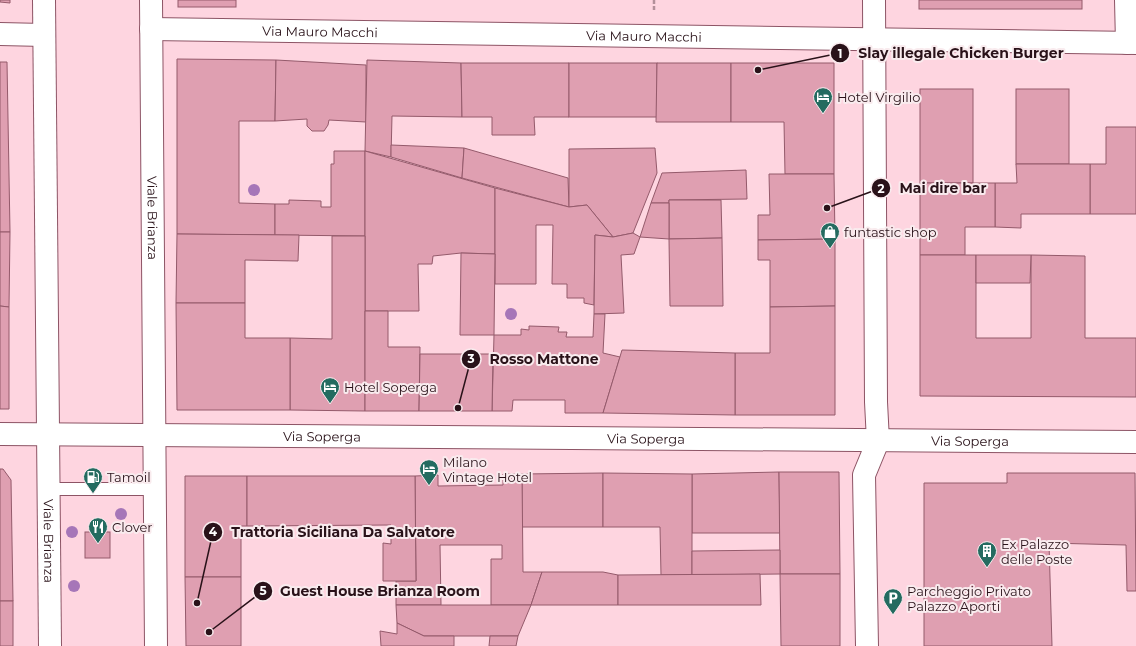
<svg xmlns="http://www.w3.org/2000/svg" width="1136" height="646" font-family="Montserrat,sans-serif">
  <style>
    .building { fill: #df9fb1; stroke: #945a6b }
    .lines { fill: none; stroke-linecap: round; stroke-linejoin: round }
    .service-casing { stroke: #8d5465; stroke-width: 14 }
    .minor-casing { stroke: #8d5465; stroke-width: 24 }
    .primary-casing { stroke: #8d5465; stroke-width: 24 }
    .path { stroke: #b3909a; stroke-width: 2.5; stroke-dasharray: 4 2; stroke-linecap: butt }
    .service { stroke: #fff; stroke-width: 12 }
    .minor { stroke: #fff; stroke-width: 22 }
    .primary { stroke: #fff; stroke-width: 22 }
    .tree { fill: #a676b8 }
    .labels { text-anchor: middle; stroke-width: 4; stroke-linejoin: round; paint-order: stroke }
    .street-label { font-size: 13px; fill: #291219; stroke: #f9ebee }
    .poi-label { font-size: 13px; fill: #291219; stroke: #f9ebee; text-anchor: start }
    .leader { fill: none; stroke: #291219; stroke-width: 1.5 }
    .callout-dot { fill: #291219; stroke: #f9ebee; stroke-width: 1.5 }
    .mark-label { font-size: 12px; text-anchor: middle; font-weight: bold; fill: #fff }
    .callout-label { font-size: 14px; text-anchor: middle; font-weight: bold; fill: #291219; stroke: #f9ebee; stroke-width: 4; stroke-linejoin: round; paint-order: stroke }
  </style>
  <rect width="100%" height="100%" fill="#fed5e0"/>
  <g class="building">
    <path d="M0,0H10V3L0,2Z"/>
    <rect x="178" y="0" width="58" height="7"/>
    <rect x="919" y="0" width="163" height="9"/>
    <path d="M177,59L276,60L275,121H239V203L275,204V235L177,234Z"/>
    <path d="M276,60L366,65V122L329,120L328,125L324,131H312L307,126V119L275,121Z"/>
    <path d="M367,60L461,63L462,117L392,116L391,157L365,151Z"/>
    <path d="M0,62H7L10,232H0Z"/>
    <path d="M461,63H569V117H534L535,135H492V117H462Z"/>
    <rect x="569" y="63" width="88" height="54"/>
    <path d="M657,63H731V122H656Z"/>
    <path d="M731,63H834V174H785L784,122H731Z"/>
    <rect x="920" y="89" width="53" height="94"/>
    <rect x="1016" y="89" width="53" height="75"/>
    <path d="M1106,127H1136V214H1090V164H1106Z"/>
    <path d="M391,145L464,148L462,178L391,157Z"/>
    <path d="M464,148L568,178L569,207L462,178Z"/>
    <path d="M655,148L657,173L633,233L613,237L587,205L569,207V149Z"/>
    <path d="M334,151H365V236L275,235V204H289V200L321,201V207H331V164H334Z"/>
    <path d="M365,151L495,188V254L461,253L433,256L432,264H418L419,311H365Z"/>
    <path d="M1016,164H1090V214H1021V228L995,227V183H1017Z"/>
    <path d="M746,170L747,199L669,200V203H651L662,173Z"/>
    <path d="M769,174H834L835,239L758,240V215H770Z"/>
    <path d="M920,183H995V227H965V255H920Z"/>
    <path d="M495,188L569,207L587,205L613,237L595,235L594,305L584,303V298H567V284H552L553,225H536V284H495Z"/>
    <path d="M669,200H721L722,238L669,239Z"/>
    <path d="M651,203H669V239L640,237Z"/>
    <path d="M0,232H10L9,307L0,306Z"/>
    <path d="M633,233L640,237L634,254L621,255L624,313L594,314L595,235L613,237Z"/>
    <path d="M177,234L299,235L298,261L245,260V303H176Z"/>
    <path d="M332,236H365V411L290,410V338L332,339Z"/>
    <path d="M722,238L723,306H670L669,239Z"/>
    <path d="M835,239V306L770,307V260H758V240Z"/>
    <path d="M461,253L495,254L494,335H460Z"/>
    <path d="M920,255H976V338H1031V255L1085,256V338H1136V397L920,396Z"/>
    <path d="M976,255H1031L1030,283H976Z"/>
    <path d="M176,303H245V338H290V410H177Z"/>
    <path d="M0,306L9,307V409H0Z"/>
    <path d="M835,306V415H735V353H770V307Z"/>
    <path d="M365,311H388V347H420L419,411H365Z"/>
    <path d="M594,314H605L603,353L620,357L603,413H565V400H513L512,411H492L494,335H521V329L529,330V326L559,327L558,332H567L566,337H593Z"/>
    <path d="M622,350L735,353V415L603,413Z"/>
    <path d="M420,354H493L492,411H419Z"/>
    <path d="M0,469H3L11,480L13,601H0Z"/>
    <path d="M779,472L780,533H692V474Z"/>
    <path d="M779,472H839L840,574H780Z"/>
    <path d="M603,473V527H522V474Z"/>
    <path d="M603,473L692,474V575H661L660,527H603Z"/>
    <path d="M1007,473H1135L1136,591H1127L1126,545L1049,543L1052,646H924V483H1007Z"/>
    <path d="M503,474H522L523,572H542L531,605H491V559H502V545H440L441,605H396V581H416L415,476L438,475V486L503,485Z"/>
    <path d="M185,476H247V526H241V577H185Z"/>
    <path d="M247,476H415L416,581H383V543L391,544V525L247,526Z"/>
    <rect x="85" y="532" width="25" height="26"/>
    <path d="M780,550V574L692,575V551Z"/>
    <path d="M542,572H603L618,575V605H531Z"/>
    <path d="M760,574L761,605H618V575Z"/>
    <path d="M780,574H840V646H781Z"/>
    <path d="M185,577H241V646H186Z"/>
    <rect x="0" y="601" width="13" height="45"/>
    <path d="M396,605H531L518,636H424L397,623Z"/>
    <path d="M397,623L424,636H454V646H381L380,631L397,634Z"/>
    <path d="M490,636H518L516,646H489Z"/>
  </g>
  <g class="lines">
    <g class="service-casing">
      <path id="service" d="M49,489H154"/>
    </g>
    <g class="minor-casing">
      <g id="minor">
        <path d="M1126,0L1127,43"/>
        <path id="s1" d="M151,29L1136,43"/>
        <path d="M0,34L44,35"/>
        <path id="s2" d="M0,434L1136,442"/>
        <path d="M867,646L864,475L878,441L876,402L874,0"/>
      </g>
    </g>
    <g class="primary-casing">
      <g id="primary">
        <path id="s3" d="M44,0L50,646"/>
        <path id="s4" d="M151,0L156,646"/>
      </g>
    </g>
    <path class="path" d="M654,0V10"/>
    <use href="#service" class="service"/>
    <use href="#minor" class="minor"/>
    <use href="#primary" class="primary"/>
  </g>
  <g class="tree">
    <circle cx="254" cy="190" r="6"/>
    <circle cx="511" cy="314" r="6"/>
    <circle cx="121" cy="514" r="6"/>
    <circle cx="72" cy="532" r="6"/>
    <circle cx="74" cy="586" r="6"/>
  </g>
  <defs>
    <g id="hotel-pin" transform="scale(1)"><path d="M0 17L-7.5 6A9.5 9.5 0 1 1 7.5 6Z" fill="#246b60" stroke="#f9ebee"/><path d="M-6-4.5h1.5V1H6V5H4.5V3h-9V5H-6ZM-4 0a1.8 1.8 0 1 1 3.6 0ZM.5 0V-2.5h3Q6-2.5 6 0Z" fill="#fff"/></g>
    <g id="shop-pin" transform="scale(1)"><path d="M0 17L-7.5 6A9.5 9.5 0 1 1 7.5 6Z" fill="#246b60" stroke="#f9ebee"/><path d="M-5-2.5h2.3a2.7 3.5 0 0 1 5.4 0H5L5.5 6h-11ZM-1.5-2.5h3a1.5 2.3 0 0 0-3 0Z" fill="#fff"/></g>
    <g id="fuel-pin" transform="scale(1)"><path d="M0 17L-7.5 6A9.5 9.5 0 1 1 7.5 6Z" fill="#246b60" stroke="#f9ebee"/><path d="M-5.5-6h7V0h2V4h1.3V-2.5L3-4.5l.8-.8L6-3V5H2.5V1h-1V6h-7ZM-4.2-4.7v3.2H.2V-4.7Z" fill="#fff"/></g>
    <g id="restaurant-pin" transform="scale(1)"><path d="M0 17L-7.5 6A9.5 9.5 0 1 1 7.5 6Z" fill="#246b60" stroke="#f9ebee"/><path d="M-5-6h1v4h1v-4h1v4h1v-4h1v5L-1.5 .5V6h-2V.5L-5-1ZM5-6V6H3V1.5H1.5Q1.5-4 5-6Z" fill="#fff"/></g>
    <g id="building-pin" transform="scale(1)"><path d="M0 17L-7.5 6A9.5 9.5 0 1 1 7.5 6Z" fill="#246b60" stroke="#f9ebee"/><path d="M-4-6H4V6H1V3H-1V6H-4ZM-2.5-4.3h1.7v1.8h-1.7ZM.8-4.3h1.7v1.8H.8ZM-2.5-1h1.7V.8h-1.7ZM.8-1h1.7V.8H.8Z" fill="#fff"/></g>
    <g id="parking-pin" transform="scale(1)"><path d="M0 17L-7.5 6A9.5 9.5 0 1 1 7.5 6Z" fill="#246b60" stroke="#f9ebee"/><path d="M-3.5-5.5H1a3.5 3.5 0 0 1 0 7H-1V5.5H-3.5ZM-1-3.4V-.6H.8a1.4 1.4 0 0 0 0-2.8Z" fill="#fff"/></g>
  </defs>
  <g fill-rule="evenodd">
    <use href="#hotel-pin" x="823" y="97"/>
    <use href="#shop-pin" x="830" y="232"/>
    <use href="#hotel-pin" x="330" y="387"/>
    <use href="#hotel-pin" x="429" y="469"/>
    <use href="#fuel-pin" x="93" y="477"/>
    <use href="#restaurant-pin" x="98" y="527"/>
    <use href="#building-pin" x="987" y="551"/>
    <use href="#parking-pin" x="893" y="598"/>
  </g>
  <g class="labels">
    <g class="street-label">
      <text dy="5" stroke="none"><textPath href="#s1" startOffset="169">Via Mauro Macchi</textPath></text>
      <text dy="5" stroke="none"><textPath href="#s1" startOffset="493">Via Mauro Macchi</textPath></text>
      <text dy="5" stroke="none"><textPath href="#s4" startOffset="218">Viale Brianza</textPath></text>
      <text dy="5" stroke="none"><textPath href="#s2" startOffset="322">Via Soperga</textPath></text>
      <text dy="5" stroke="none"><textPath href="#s2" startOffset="646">Via Soperga</textPath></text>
      <text dy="5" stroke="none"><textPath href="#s2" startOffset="970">Via Soperga</textPath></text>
      <text dy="5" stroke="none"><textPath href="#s3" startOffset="541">Viale Brianza</textPath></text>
    </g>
    <g class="poi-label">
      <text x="837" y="102">Hotel Virgilio</text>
      <text x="844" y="237">funtastic shop</text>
      <text x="344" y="392">Hotel Soperga</text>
      <text x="443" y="467">Milano<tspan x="443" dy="15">Vintage Hotel</tspan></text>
      <text x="107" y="482">Tamoil</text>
      <text x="112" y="532">Clover</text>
      <text x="1001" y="549">Ex Palazzo<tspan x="1001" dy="15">delle Poste</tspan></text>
      <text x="907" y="596">Parcheggio Privato<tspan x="907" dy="15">Palazzo Aporti</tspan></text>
    </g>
  </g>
  <path class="leader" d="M758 70L840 53M827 208L881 188M458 408L471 359M197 603L213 532M209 632L263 591"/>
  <g class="callout-dot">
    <circle cx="758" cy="70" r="4"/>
    <circle cx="827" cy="208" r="4"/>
    <circle cx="458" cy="408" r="4"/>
    <circle cx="197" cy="603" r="4"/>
    <circle cx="209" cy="632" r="4"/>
    <circle cx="840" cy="53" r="10"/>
    <circle cx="881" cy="188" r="10"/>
    <circle cx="471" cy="359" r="10"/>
    <circle cx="213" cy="532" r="10"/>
    <circle cx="263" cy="591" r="10"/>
  </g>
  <g class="mark-label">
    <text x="840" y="58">1</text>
    <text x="881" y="193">2</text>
    <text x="471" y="363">3</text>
    <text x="213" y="536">4</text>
    <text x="263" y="595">5</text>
  </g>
  <g class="callout-label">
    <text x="961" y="58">Slay illegale Chicken Burger</text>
    <text x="943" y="193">Mai dire bar</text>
    <text x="544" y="364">Rosso Mattone</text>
    <text x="343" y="537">Trattoria Siciliana Da Salvatore</text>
    <text x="380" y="596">Guest House Brianza Room</text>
  </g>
</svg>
